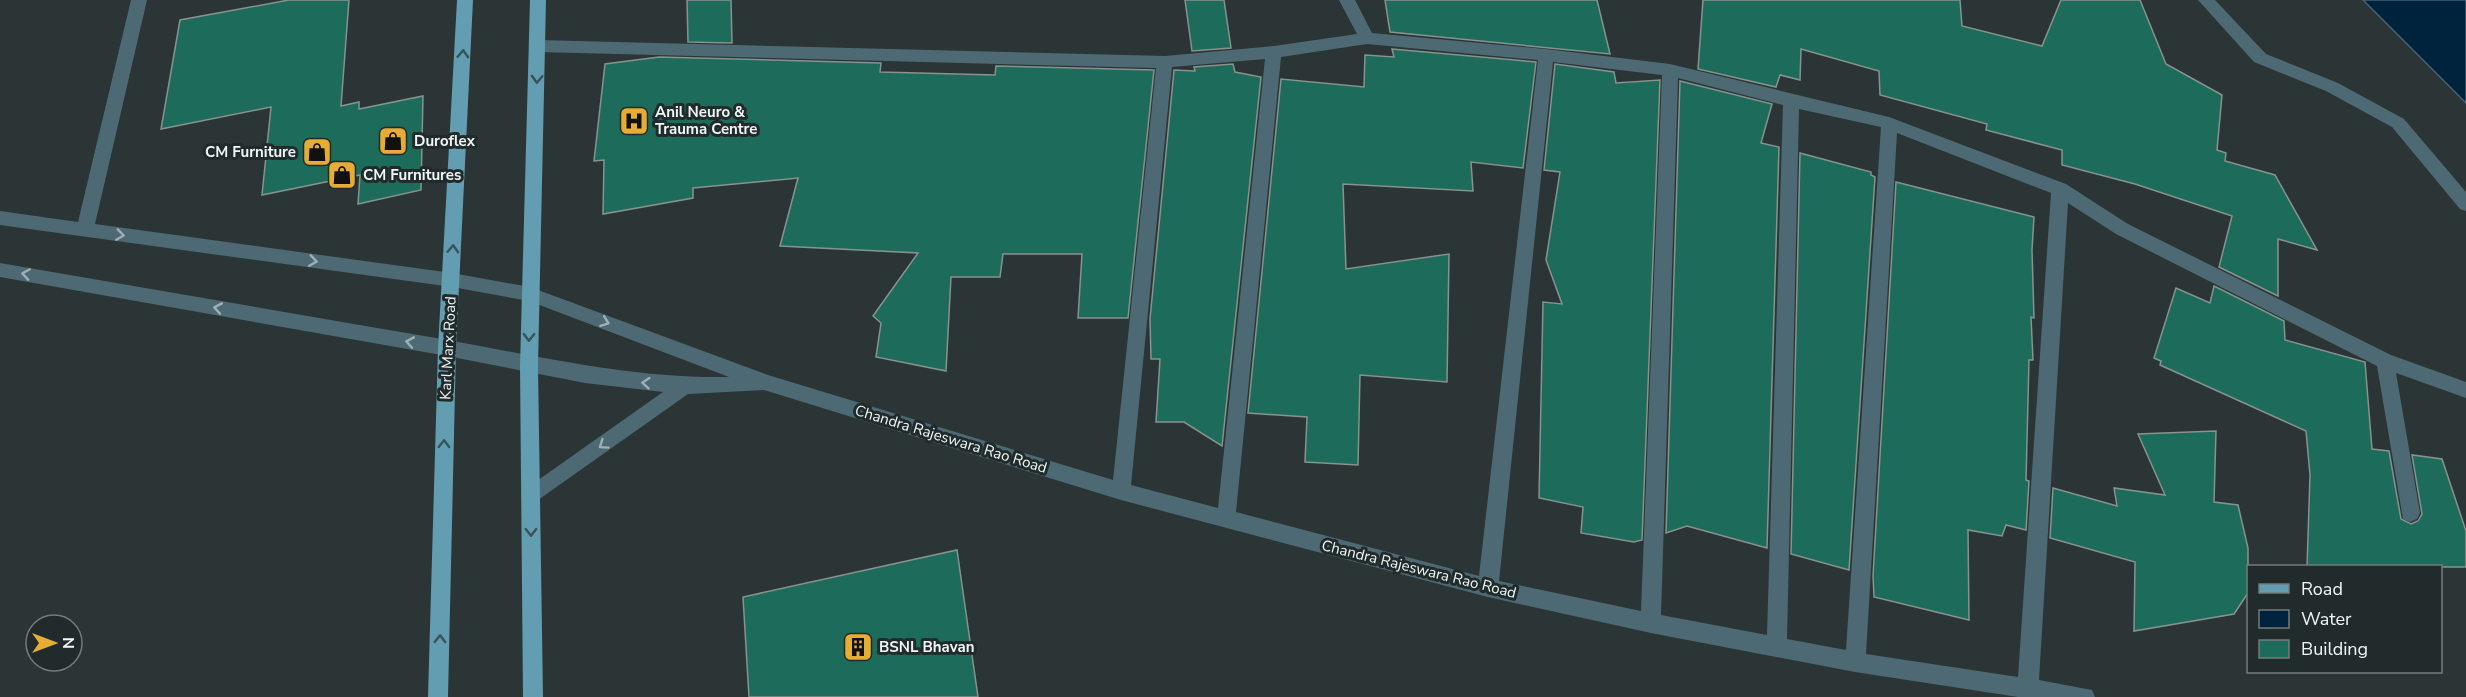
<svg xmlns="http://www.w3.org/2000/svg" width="2466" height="697" font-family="'Nunito Sans',sans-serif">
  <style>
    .water { fill: #00233d; stroke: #486274; stroke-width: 1.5 }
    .building { fill: #1d6c5b; stroke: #88928f; stroke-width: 1.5 }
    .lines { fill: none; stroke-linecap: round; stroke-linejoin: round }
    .minor { fill: #4d6973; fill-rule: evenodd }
    .major { fill: #629db1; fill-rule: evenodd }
    .oneway { stroke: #38535a }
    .oneway2 { stroke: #9eb0b4 }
    .labels { text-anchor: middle; stroke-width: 6; stroke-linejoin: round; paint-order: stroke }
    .poi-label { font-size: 15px; font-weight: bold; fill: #eff6f6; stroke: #212b2b; text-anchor: start }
    .street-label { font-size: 15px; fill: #eff6f6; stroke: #212b2b }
  </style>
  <rect width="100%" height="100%" fill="#2b3535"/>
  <path class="water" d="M2363,0H2466V103Z"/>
  <g class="building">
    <path d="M289,0H349L341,106L359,102V109L423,96L421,190L358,204L360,175L262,195L271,107L161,129L180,20Z"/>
    <path d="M687,0H731L732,43L688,42Z"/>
    <path d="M1185,0H1224L1231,48L1192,51Z"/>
    <path d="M1385,0H1597L1610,54L1390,32Z"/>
    <path d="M1703,0H1960L1962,26L2042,46L2061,0H2140L2166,64L2222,95L2217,150L2226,153L2225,161L2275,175L2317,250L2278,239V296L2219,267L2232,216L2135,184L2062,165V150L1986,130L1987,124L1880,95L1879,71L1801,49L1800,80L1780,75L1776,87L1698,69Z"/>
    <path d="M1392,49L1536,62L1523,168L1471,162L1473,191L1343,184L1346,269L1449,254L1447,382L1360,375L1358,465L1305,462L1307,417L1248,413L1281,79L1364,87L1365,55L1394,57Z"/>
    <path d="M659,57L881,63L880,72L995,75L996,66L1154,70L1128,318H1078L1082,254H1003L1000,277H951L946,371L876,357L881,323L873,316L918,253L780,246L798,178L693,188V198L603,214L604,160L594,161L605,64Z"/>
    <path d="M1233,64L1235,72L1261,77L1222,446L1184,422H1156L1160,359H1151L1150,319L1174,70L1195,71L1194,67Z"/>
    <path d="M1555,64L1614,72L1616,83L1660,80L1642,540L1634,542L1581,533L1583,507L1539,498L1543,302L1562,304L1546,260L1560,172L1544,170Z"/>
    <path d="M1680,81L1772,104L1761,143L1779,147L1767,548L1687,526L1666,533Z"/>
    <path d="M1800,153L1871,172V175L1875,177L1849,570L1791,554Z"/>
    <path d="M1896,182L2034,217L2032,250L2034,318L2031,317L2033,360H2029L2026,480L2029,481L2026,530L2006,525L2002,536L1968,530L1969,620L1874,597L1873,576Z"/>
    <path d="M2214,286L2284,321L2285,340L2365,362L2372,449L2389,451L2401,519L2411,524L2418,521L2422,514L2412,455L2442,459L2466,531V567H2307L2310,475L2306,431L2160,365L2161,361L2154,358L2176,288L2210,303Z"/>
    <path d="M2216,431L2214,502L2238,505L2248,548V593L2234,614L2134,631L2135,562L2050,538L2053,488L2117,506L2114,488L2165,495L2138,434Z"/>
    <path d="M957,550L978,697H749L743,597Z"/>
  </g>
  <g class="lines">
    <g class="minor">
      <path d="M131,0H147L95,224L452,273L530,287L768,375L1113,480L1156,68L538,52L532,50L530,46L532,42L538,40L1165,56L1274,46L1357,34L1339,0H1355L1372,33L1546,49L1670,64L1889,117L2066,184L2128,224L2391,355L2466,382V398L2396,373L2420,513L2417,519L2410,522L2403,519L2377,366L2116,234L2068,203L2039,680L2092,690L2095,697H2018L1855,672L1651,633L1488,597L1121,500L764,390L688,394L531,505L524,502L521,496L524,490L663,392L585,383L447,356L0,277V263C147,288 295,314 442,339C538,356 631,379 729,377L529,301L452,287L0,225V211L78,222ZM1367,44L1538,60L1479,576L1236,512L1281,57ZM1265,59L1218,508L1131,485L1172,67ZM1553,62L1662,75L1641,611L1499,581ZM1678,78L1783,105L1767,635L1661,615ZM1799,109L1881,127L1846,650L1787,639ZM1897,133L2051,193L2018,677L1866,654Z"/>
      <path d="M2198,0H2215L2266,54L2338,83L2404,119L2466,192V211L2460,209L2392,127L2326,91L2254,62Z"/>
    </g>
    <g class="major">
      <path d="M457,0H473L456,348L448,697H428L438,348Z"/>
      <path d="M530,0H546L538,366L543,697H523L520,366Z"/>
    </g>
  </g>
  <defs><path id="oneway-chevron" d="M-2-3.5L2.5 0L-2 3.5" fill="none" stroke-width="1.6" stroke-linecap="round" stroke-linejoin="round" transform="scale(1.5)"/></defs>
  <g class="oneway">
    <use href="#oneway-chevron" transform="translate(463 54) rotate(-87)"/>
    <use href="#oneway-chevron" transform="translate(537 79) rotate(92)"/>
    <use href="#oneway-chevron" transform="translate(453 249) rotate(-87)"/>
    <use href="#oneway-chevron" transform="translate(529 337) rotate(91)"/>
    <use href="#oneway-chevron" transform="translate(444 444) rotate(-89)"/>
    <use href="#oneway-chevron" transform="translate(531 532) rotate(89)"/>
    <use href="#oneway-chevron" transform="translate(440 639) rotate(-89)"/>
  </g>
  <g class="oneway2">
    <use href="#oneway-chevron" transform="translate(120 235) rotate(8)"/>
    <use href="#oneway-chevron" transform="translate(313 261) rotate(8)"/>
    <use href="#oneway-chevron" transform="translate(26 274) rotate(-171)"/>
    <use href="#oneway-chevron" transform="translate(218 308) rotate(-170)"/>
    <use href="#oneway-chevron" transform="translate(605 322) rotate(21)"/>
    <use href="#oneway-chevron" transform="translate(410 342) rotate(-170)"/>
    <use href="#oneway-chevron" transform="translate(646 383) rotate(-175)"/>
    <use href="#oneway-chevron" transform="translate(603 445) rotate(145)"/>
  </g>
  <defs>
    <g id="hospital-square" transform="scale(1.5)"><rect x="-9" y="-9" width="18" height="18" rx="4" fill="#e5ad35" stroke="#212b2b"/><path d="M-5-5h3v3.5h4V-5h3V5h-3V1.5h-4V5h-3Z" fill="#111"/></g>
    <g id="shop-square" transform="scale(1.5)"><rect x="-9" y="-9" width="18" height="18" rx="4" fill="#e5ad35" stroke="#212b2b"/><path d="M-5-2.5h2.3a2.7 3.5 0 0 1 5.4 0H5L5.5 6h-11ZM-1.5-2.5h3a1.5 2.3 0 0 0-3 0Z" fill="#111"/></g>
    <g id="building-square" transform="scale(1.5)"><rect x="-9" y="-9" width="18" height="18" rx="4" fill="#e5ad35" stroke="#212b2b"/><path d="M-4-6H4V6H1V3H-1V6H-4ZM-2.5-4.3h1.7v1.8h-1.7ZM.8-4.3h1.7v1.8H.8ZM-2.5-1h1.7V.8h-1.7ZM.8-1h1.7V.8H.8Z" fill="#111"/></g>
  </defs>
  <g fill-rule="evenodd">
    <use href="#hospital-square" x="634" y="121"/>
    <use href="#shop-square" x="393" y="141"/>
    <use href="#shop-square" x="317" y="152"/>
    <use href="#shop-square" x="342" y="175"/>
    <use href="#building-square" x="858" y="647"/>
  </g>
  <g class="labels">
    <g class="poi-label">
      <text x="655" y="117">Anil Neuro &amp;<tspan x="655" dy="17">Trauma Centre</tspan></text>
      <text x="414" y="146">Duroflex</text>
      <text x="296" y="157" text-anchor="end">CM Furniture</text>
      <text x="363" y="180">CM Furnitures</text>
      <text x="879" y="652">BSNL Bhavan</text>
    </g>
    <g class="street-label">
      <text transform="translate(448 348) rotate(-87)" y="5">Karl Marx Road</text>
      <text transform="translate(951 439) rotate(17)" y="5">Chandra Rajeswara Rao Road</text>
      <text transform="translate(1419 569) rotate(14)" y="5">Chandra Rajeswara Rao Road</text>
    </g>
  </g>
  <rect x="2247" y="565" width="195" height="108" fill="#212b2b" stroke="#737c7c" stroke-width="1.5"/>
  <rect x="2259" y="584" width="30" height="9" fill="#629db1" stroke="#737c7c" stroke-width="1.5"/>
  <text x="2301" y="595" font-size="18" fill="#eff6f6">Road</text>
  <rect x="2259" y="610" width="30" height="18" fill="#00233d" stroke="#737c7c" stroke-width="1.5"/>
  <text x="2301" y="625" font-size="18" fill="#eff6f6">Water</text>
  <rect x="2259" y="640" width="30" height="18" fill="#1d6c5b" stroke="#737c7c" stroke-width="1.5"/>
  <text x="2301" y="655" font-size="18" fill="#eff6f6">Building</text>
  <g transform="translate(54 643) rotate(90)"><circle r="28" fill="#212b2b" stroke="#737c7c" stroke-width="1.5"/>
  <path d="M0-4.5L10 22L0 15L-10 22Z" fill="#e5ad35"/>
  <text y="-9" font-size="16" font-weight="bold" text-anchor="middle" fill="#eff6f6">N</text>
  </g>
</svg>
